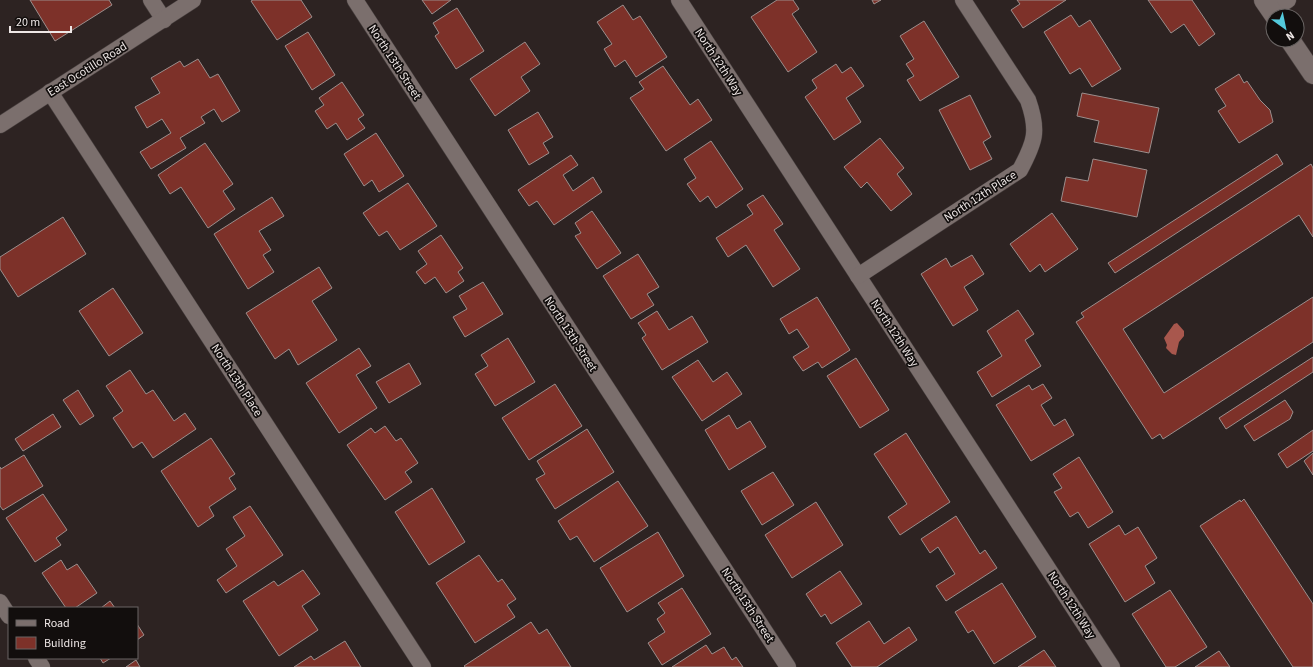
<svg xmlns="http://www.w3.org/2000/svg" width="1313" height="667" font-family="'Source Sans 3',sans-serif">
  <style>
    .water { fill: #a8574d }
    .building { fill: #7d3129; stroke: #9b8e8c }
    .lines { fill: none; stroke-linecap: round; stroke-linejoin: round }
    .minor-casing { stroke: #494140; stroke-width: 17 }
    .tertiary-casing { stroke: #494140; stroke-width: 21 }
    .minor { stroke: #7b6f6d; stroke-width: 16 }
    .tertiary { stroke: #7b6f6d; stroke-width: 20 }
    .labels { text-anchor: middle; stroke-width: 3.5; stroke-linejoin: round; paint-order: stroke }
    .street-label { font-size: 12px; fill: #eee7e6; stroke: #120e0d }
  </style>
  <rect width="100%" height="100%" fill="#2d2322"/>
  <path class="water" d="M1177,323L1184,331V336L1179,342L1176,355L1172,354L1166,348L1167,345L1164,338L1174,324Z"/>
  <g class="building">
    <path d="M30,0H109L112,5L55,41Z"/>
    <path d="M253,0H301L312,17L277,40L251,1Z"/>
    <path d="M422,0H451L432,14Z"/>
    <path d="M777,0H793L799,9L792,14L817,52L788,72L751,17Z"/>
    <path d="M872,0H881L874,4Z"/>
    <path d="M1017,0H1066L1023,28L1011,10L1020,4Z"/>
    <path d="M1148,0H1192L1215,34L1199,46L1184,24L1171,33Z"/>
    <path d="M623,5L633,20L640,16L667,57L636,77L625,60L615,67L604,49L612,44L597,22Z"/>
    <path d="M457,8L484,51L456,69L435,36L439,33L433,23Z"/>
    <path d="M1071,15L1079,27L1090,20L1121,69L1092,87L1080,68L1070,74L1044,32Z"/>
    <path d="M924,21L959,77L920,101L907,80L914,76L906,64L914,59L900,36Z"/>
    <path d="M308,32L335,75L312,90L285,46Z"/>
    <path d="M525,42L540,64L521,77L530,91L495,116L470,79Z"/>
    <path d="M198,59L210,78L218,74L240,111L222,122L214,109L201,117L205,123L180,138L186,148L151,169L140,152L171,133L162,119L147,128L135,107L160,93L151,78L180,61L184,67Z"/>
    <path d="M836,64L842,73L851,67L864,86L846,98L861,122L834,140L805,97L817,88L812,80Z"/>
    <path d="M663,66L690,105L698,99L712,120L666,151L630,98L644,89L639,82Z"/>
    <path d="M1239,74L1244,83L1247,81L1260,100L1270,110L1273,122L1239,143L1218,111L1226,106L1215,89Z"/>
    <path d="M342,82L364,115L358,119L365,128L347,140L336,123L327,129L315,111L324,105L319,98Z"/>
    <path d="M1082,93L1159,108L1149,153L1094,142L1099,121L1077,116Z"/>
    <path d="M970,95L991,137L983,142L992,159L970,170L939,110Z"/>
    <path d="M538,112L553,137L543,143L549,153L529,165L508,130Z"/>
    <path d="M376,133L404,176L379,192L372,180L364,186L344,154Z"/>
    <path d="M880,138L904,168L897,174L912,194L891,211L867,182L861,188L844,167Z"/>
    <path d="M711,141L743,189L716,208L708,196L700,202L687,184L696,178L684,159Z"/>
    <path d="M205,143L233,184L223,191L235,209L208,228L181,187L170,194L158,175Z"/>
    <path d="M1277,154L1283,164L1115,273L1108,263Z"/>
    <path d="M571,155L578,165L563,175L573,191L593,177L602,192L554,225L537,201L529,206L518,190Z"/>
    <path d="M1093,159L1147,170L1137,217L1061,201L1066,177L1088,181Z"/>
    <path d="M1311,164L1313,168V237L1299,215L1123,329L1164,393L1313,297V342L1163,439L1160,434L1152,439L1076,322L1084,317L1081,313Z"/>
    <path d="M408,183L437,226L400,250L387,231L379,236L363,213Z"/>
    <path d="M763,195L783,224L774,230L800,269L773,287L746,245L728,257L716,238L753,214L747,205Z"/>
    <path d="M272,197L284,216L259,231L271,250L263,255L274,272L248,289L214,234Z"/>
    <path d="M592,211L621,253L597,269L575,236L581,233L575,223Z"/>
    <path d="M1052,213L1078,249L1045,272L1040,264L1030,272L1010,244Z"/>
    <path d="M63,217L86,254L18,297L0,269V257Z"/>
    <path d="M441,235L463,268L458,272L464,281L446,293L435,277L425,284L416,272L427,264L418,251Z"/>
    <path d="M638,254L659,287L647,294L654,305L631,319L603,276Z"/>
    <path d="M972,255L984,274L964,287L978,310L953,326L921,274L946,258L951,267Z"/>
    <path d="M319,267L332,288L312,301L337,340L298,365L289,349L275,359L246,313Z"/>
    <path d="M483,282L503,314L465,337L453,317L467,309L459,296Z"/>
    <path d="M113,288L143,333L109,356L79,311Z"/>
    <path d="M817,297L850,350L822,368L818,362L803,371L793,357L809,347L797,329L789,334L780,319Z"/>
    <path d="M1018,310L1034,334L1025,340L1041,366L992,397L977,372L1002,356L987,331Z"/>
    <path d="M657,311L669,330L692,316L708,342L662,370L642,338L646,335L638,323Z"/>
    <path d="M508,338L535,382L495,406L475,374L488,366L481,355Z"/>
    <path d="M359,348L371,366L356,375L377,408L339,433L306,383Z"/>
    <path d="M1313,357V372L1226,429L1219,418Z"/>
    <path d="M856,358L889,410L860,428L827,376Z"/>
    <path d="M698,360L713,382L727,372L742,394L702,421L672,377Z"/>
    <path d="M409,363L421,384L389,403L376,382Z"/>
    <path d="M130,370L146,394L153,390L174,421L185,413L196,429L153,458L142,442L133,448L113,418L123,411L106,386Z"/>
    <path d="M555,384L582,426L529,460L502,418Z"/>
    <path d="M1043,384L1052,398L1041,405L1054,426L1065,419L1074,435L1031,461L996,405L1029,385L1032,390Z"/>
    <path d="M78,390L94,416L80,425L63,400Z"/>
    <path d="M1285,400L1293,412L1290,419L1254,441L1244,426Z"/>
    <path d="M53,414L61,427L23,451L15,439Z"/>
    <path d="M729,415L737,429L750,421L766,447L729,470L705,430Z"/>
    <path d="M385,426L396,441L401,438L418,463L405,472L412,482L385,500L347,445L371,428L375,433Z"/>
    <path d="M587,429L614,472L555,509L536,479L545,474L537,461Z"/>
    <path d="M1313,430V451L1287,468L1278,454Z"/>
    <path d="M906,433L950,502L900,535L888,517L907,504L874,454Z"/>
    <path d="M211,438L235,474L229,478L236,489L209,507L214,516L198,527L161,471Z"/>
    <path d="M1313,453V475L1304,461Z"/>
    <path d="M24,455L43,486L3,510L0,506V467L1,469Z"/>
    <path d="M1079,457L1113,512L1088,528L1078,512L1070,517L1054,492L1062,488L1053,474Z"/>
    <path d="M773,472L794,505L762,525L741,491Z"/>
    <path d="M618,481L648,526L594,562L577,536L570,540L558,521Z"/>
    <path d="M432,488L465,542L429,565L395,512Z"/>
    <path d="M43,494L67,530L56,538L61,545L35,562L6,518Z"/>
    <path d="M1244,499L1313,604V667H1293L1200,526L1240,500L1241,502Z"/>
    <path d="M816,502L843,545L792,578L765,535Z"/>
    <path d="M250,506L283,555L226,593L217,580L237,566L226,549L245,536L233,517Z"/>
    <path d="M956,516L980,554L985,550L997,568L946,601L936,586L955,574L938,547L930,553L921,539Z"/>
    <path d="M1119,525L1125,535L1138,527L1157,558L1145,566L1155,583L1125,602L1089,544Z"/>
    <path d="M658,532L684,576L627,612L600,568Z"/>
    <path d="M479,555L498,582L502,579L516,599L507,605L515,617L475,643L436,583Z"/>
    <path d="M61,560L67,570L77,564L97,593L75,608H66L42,573Z"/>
    <path d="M303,570L320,594L302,606L318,630L279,656L243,601L274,581L278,586Z"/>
    <path d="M840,571L862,604L831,624L825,614L821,617L806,594Z"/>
    <path d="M1002,583L1036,637L994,664L973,630L968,633L955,612Z"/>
    <path d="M682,588L711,634L662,665L648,643L665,632L657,619L665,613L658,603Z"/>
    <path d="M1170,590L1207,647L1175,667H1166L1132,614Z"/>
    <path d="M110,601L115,608H101Z"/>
    <path d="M869,621L884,644L909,627L917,640L877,667H852L836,643Z"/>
    <path d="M531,622L539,634L547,629L571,667H465L464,666Z"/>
    <path d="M137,624L144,635L137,640Z"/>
    <path d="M345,641L361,667H294L311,656L314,660Z"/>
    <path d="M706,645L712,654L724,647L732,660L736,657L743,667H672Z"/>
    <path d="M1044,650L1056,667H1018Z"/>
    <path d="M1219,651L1230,667H1195Z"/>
    <path d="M100,658H111L103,663Z"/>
    <path d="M136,660L140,667H126Z"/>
  </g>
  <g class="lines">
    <g class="minor-casing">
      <g id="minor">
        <path d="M151,0L164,20"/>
        <path d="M355,0L788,667"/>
        <path d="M679,0L1112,667"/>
        <path d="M1271,11L1288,0"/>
        <path d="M50,92L423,667"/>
        <path d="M0,125L193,0"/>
        <path d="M858,276L1020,170C1035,142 1039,131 1028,100L963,0"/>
        <path d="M0,602L9,616"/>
        <path d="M36,658L42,667"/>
      </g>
    </g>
    <g class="tertiary-casing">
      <g id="tertiary">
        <path d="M1264,0L1275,16"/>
        <path d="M1290,40L1313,74"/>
      </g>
    </g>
    <use href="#minor" class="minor"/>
    <use href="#tertiary" class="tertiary"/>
  </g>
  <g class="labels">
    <g class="street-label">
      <text transform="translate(395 62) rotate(57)" y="4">North 13th Street</text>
      <text transform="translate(719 62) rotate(57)" y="4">North 12th Way</text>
      <text transform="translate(87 69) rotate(-32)" y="4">East Ocotillo Road</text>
      <text transform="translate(980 196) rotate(-33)" y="4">North 12th Place</text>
      <text transform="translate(895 333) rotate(57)" y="4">North 12th Way</text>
      <text transform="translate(571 334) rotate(57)" y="4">North 13th Street</text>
      <text transform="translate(237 380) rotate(57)" y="4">North 13th Place</text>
      <text transform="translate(748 605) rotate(57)" y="4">North 13th Street</text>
      <text transform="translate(1072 605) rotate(57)" y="4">North 12th Way</text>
    </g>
  </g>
  <rect x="8" y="607" width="130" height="52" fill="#120e0d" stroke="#6a6564"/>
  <rect x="16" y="620" width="20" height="6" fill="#7b6f6d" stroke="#6a6564"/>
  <text x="44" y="627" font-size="12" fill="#eee7e6">Road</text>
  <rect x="16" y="637" width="20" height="12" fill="#7d3129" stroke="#6a6564"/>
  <text x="44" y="647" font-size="12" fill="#eee7e6">Building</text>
  <g transform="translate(1285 28) rotate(147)"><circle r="19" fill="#120e0d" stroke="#6a6564"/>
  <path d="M0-3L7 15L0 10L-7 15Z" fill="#53cadc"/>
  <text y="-6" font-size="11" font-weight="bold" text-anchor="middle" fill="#eee7e6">N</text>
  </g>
  <path d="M10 26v6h61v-6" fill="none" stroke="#eee7e6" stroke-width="2"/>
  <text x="16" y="26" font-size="12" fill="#eee7e6" stroke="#120e0d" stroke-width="3" paint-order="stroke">20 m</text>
</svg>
